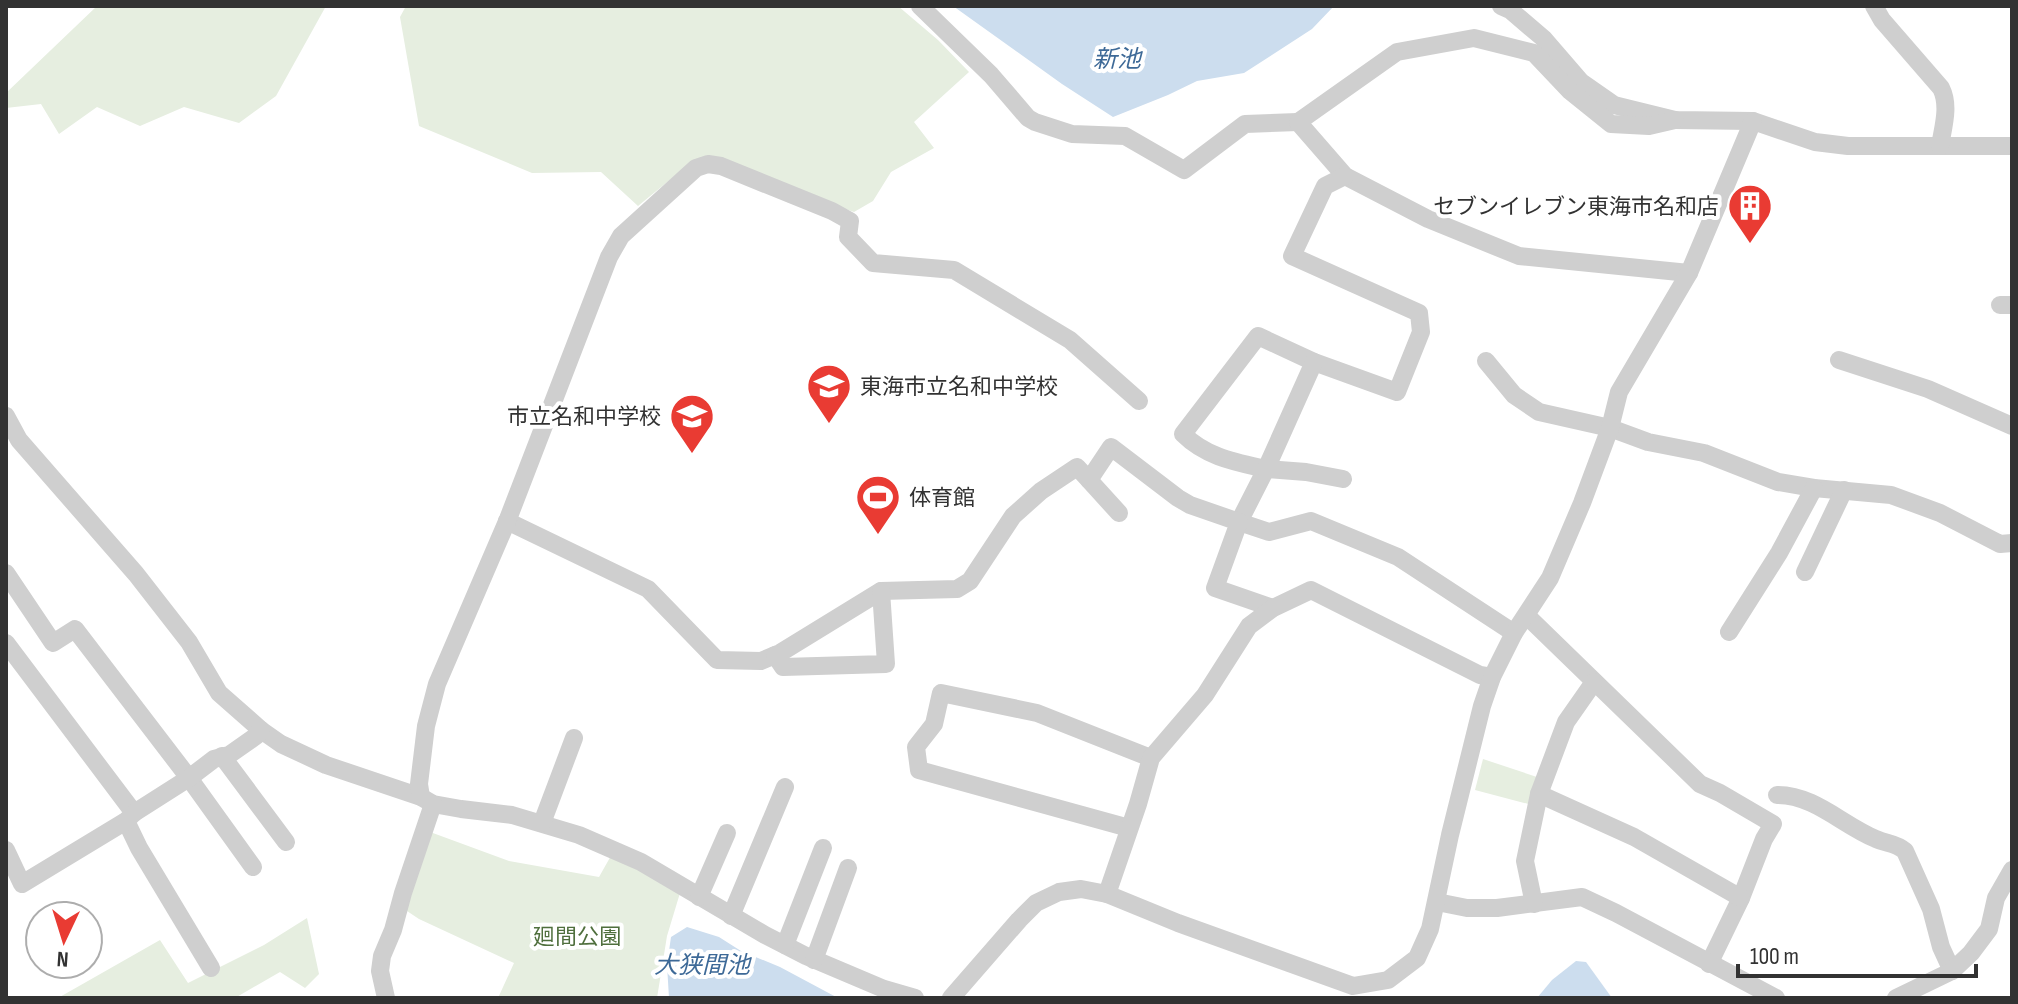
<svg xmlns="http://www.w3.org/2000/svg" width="2018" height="1004" font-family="'Sofia Sans Condensed','Noto Sans JP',sans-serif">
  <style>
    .green { fill: #e6eee0 }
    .water { fill: #cde }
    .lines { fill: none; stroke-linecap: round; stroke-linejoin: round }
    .minor { stroke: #cfcfcf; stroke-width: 18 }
    .labels { text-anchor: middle; stroke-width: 8; stroke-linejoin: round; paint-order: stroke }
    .poi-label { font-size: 22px; fill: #323232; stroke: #fff; text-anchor: end }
    .park-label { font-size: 22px; fill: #4f6f3d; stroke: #fff }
    .water-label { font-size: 24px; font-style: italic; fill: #3d6997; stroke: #fff }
  </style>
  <rect width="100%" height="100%" fill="#fff"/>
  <g class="green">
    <path d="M97,6H326L276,96L239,123L184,107L140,126L97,107L59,134L41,104L6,108V93Z"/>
    <path d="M406,6H898L938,40L969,72L914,122L934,148L891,172L873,201L854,212L808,196L688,165L638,206L601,172L532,173L419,126L400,17Z"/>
    <path d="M1483,759L1543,779L1536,806L1475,790Z"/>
    <path d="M422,829L509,861L599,877L612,854L680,893L667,936L657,998H498L514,963L419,919L404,909Z"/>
    <path d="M307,918L319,974L305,988L280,972L235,998H58L160,940L188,983L264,945Z"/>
  </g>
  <g class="water">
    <path d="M953,6H1334L1312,29L1244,73L1197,81L1168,95L1113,117L1062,84Z"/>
    <path d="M687,927L719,937L741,951L780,967L838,998H669L667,965L671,937Z"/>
    <path d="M1576,961L1586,962L1612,998H1537L1552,980Z"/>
  </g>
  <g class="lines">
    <g class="minor">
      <path d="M920,6L991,75L1028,118L1035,122L1072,134L1125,136L1184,170L1245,124L1298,122"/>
      <path d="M1501,6L1510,10L1543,38L1581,82L1614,105L1675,120L1753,121L1815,142L1848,146H2012"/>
      <path d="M1874,6L1882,20L1941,88C1950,106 1943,127 1940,146"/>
      <path d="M1675,120L1649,126L1611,124L1570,91L1534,53L1474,38L1397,52L1298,122L1345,176L1428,219L1519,256L1689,273"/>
      <path d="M1345,176L1325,186L1292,256L1419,313L1421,332L1397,392L1314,362L1258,336L1183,434C1206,457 1235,462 1266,469L1239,522L1269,532L1311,521L1398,557L1514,633"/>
      <path d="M2000,305H2012"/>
      <path d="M1839,360L1928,389L2012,426"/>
      <path d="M1486,361L1514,395L1539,412L1610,428L1648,442L1704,453L1778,482L1814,488L1891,495L1940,513L2000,544L2012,543"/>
      <path d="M1314,362L1266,469L1306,472L1343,479"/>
      <path d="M6,416L19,440L136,574L189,642L219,693L261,730L281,744L326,765L421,797L433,804L461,809L512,815L579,835L641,862L765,935L806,956L884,989L915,998"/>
      <path d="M1089,480L1119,513"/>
      <path d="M507,521L648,589L717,660L761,661L780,653L881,591L957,589L970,581L1013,516L1041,491L1077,467L1089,480L1111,447L1178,498L1190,505L1239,522L1215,588L1273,608"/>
      <path d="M1805,572L1844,490"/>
      <path d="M6,573L53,643L75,629L189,778L253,867"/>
      <path d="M1527,616L1700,784L1720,793L1773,824L1764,839L1741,898L1709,964"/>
      <path d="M1729,632L1779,553L1814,488"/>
      <path d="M6,643L134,813"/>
      <path d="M775,655L783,667L886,664L881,591"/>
      <path d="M222,756L286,842"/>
      <path d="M1539,794L1634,837L1741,898"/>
      <path d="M1777,795C1815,795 1842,825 1876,839C1887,844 1896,843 1905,851L1931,909L1941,947L1952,971"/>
      <path d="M421,797L419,784L426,726L437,684L508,519L609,257L621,236L696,168L708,164L721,166L832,211L850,221L848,237L873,263L954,270L1070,340L1139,401"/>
      <path d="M126,821L139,848L211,968"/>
      <path d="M542,823L574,738"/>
      <path d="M1129,828L919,770L916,747L934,724L941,693L1037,713L1151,758"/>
      <path d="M6,850L22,884L126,821L134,813L189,778L214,759L229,755L256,736L261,730"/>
      <path d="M1107,894L1138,804L1151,758L1205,695L1249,626L1273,608L1311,590L1480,675L1492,677"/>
      <path d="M699,897L727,833"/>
      <path d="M1437,902L1467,908H1497L1582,897L1616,913L1776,998"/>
      <path d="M1534,904L1525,861L1539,794L1566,722L1594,682"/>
      <path d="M731,916L785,787"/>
      <path d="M785,945L823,848"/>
      <path d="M814,960L848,868"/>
      <path d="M386,998L380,971L382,956L393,930L403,893L433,804"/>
      <path d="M951,998L1019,920L1036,903L1059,892L1081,889L1107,894L1178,923L1353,986L1388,980L1417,958L1430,929L1450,835L1482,706L1492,677L1514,633L1550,578L1582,503L1610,428L1619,392L1689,273L1753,121"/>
      <path d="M1896,998L1952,971L1971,953L1989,929L1996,898L2012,870"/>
    </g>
  </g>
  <defs>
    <g id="building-pin" transform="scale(2.3)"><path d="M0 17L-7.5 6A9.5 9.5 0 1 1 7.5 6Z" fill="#e93b33" stroke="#fff"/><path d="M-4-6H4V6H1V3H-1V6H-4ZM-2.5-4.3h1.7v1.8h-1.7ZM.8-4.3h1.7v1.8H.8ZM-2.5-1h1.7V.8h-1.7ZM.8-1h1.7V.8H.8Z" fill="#fff"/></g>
    <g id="school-pin" transform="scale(2.3)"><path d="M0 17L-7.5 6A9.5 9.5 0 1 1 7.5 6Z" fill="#e93b33" stroke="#fff"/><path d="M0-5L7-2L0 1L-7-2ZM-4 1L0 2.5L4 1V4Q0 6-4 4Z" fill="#fff"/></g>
    <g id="stadium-pin" transform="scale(2.3)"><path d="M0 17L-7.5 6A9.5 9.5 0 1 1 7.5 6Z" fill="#e93b33" stroke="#fff"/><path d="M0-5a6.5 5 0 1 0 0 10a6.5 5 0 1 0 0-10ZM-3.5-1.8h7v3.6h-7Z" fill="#fff"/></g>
  </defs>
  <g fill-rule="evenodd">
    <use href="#building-pin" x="1750" y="206"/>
    <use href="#school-pin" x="829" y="386"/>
    <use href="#school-pin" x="692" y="416"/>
    <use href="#stadium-pin" x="878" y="497"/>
  </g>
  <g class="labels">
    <g class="poi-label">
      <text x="1719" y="214">セブンイレブン東海市名和店</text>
      <text x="860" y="394" text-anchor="start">東海市立名和中学校</text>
      <text x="661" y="424">市立名和中学校</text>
      <text x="909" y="505" text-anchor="start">体育館</text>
    </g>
    <g class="park-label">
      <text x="577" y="944">廻間公園</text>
    </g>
    <g class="water-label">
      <text x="1117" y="67">新池</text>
      <text x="702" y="973">大狭間池</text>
    </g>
  </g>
  <rect width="2018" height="1004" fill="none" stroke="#323232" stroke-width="16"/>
  <g transform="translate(64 940) rotate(184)"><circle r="38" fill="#ffffff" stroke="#adadad" stroke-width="2"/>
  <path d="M0-6L14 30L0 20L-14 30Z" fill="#e93b33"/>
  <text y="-12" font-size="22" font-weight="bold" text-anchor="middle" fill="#323232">N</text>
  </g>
  <path d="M1738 964v12h238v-12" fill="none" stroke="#323232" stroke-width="4"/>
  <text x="1750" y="964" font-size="24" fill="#323232" stroke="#ffffff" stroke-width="6" paint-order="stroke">100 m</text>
</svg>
